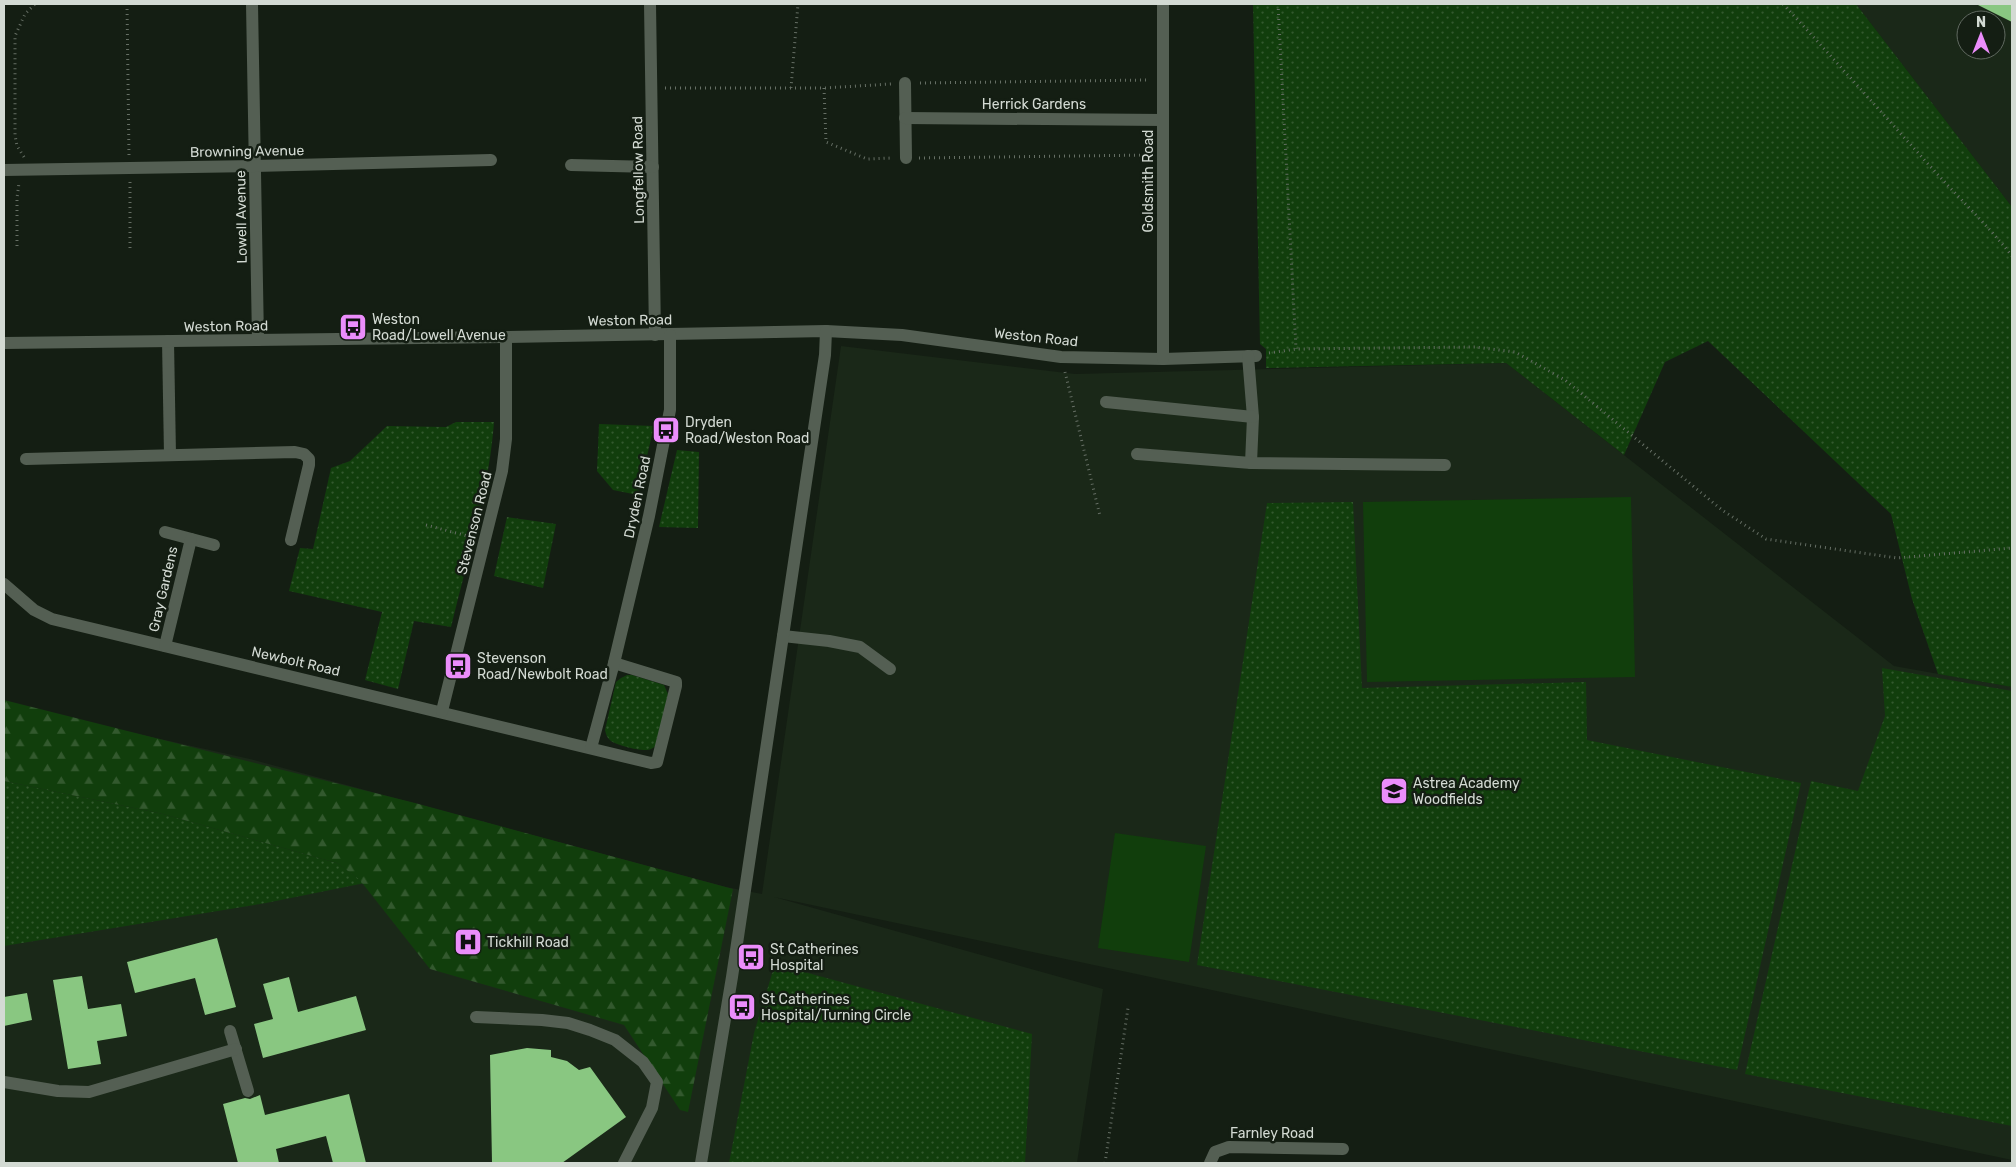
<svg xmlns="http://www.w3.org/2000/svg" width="2016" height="1167" font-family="Rubik,sans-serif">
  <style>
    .built { fill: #1a2818; fill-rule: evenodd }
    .green { fill: url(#green-dots) }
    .forest { fill: url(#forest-firs) }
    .pitch { fill: #113e0c }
    .building { fill: #89c781 }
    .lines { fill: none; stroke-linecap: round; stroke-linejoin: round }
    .path { stroke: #666f65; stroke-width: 3; stroke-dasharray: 1 4; stroke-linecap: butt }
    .minor { stroke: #545f53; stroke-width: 12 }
    .labels { text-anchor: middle; stroke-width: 5; stroke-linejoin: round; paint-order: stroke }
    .street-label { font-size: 14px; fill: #d3dad3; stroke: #141e13 }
    .poi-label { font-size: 14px; fill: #d3dad3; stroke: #141e13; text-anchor: start }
  </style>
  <defs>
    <pattern id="green-dots" width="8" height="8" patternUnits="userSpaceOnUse" patternTransform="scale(1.25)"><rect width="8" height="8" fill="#113e0c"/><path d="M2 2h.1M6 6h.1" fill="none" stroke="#33592e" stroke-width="1.8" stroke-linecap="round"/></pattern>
    <pattern id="forest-firs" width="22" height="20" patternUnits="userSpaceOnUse" patternTransform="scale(1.25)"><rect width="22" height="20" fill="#113e0c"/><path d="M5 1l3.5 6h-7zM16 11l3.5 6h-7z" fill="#33592e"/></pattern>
  </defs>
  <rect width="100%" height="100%" fill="#141e13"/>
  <g class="built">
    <path d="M1856,4H2012V207ZM1966,20H1996V50H1966Z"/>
    <path d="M841,346L1075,374L1506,363L1894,666L2012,687V1160L774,897L1103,989L1077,1163H4V704L250,759L726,887L762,894Z"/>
  </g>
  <g class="green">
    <path d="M1253,4H1856L2012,207V687L1938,674L1912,599L1891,514L1708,341L1665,362L1624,455L1506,363L1266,368V349L1260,344Z"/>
    <path d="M456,422H494C489,491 467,560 451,627L414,621L398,689L365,680L382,612L289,591L300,548L313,549L331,468L350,461L387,426L446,427Z"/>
    <path d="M599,424L654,426L638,495L613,490L597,471Z"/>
    <path d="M677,450L699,452L698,528L659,527Z"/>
    <path d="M1353,502L1362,688L1586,682L1587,740L1801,783L1737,1070L1197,965L1267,503Z"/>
    <path d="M507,517L556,524L543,588L494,576Z"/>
    <path d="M1882,668L2012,691V1126L1745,1074L1811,781L1858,791L1885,716Z"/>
    <path d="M627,675H632L664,685L668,694L657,744C655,746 654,748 651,749C645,753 616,745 611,741C607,738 606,734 605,730L616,682L621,678Z"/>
    <path d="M4,781L163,814L337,863L365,883L266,903L4,946Z"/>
    <path d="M775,964L1032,1034L1025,1163H729L754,1033Z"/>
  </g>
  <path class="forest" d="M4,700L415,803L733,889L688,1112L680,1110L624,1025L430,969L359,879L337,863L163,814L4,781Z"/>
  <g class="pitch">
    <path d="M1631,497L1635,677L1367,682L1363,502Z"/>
    <path d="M1115,833L1206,846L1189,962L1098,948Z"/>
  </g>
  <g class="building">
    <path d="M1976,4H2012V22Z"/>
    <path d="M217,938L236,1007L205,1015L195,978L135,993L127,962Z"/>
    <path d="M82,976L88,1009L121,1004L127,1036L97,1041L101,1064L68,1069L53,980Z"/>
    <path d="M289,977L298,1012L356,996L366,1030L263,1058L254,1024L273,1019L263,984Z"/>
    <path d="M27,993L32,1020L4,1026V997Z"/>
    <path d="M527,1048L551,1050V1057L567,1061L579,1070L590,1067L626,1117L562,1163H492L490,1055Z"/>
    <path d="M349,1094L366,1163H333L326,1136L276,1149L279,1163H238L223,1104L245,1098L250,1099L260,1095L265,1115Z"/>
  </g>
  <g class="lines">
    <g class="path">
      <path d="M127,4L129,156"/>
      <path d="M1278,4L1296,349"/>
      <path d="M1783,4C1836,61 1887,119 1940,177C1964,203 1990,228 2012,256"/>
      <path d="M920,83L1148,80"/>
      <path d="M665,88H824L891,84"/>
      <path d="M791,88L798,4"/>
      <path d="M824,88L826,142L867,159L892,158"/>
      <path d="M24,157L17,146L15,135V36L25,14L35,4"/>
      <path d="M919,158L1150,155"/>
      <path d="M130,182V251"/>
      <path d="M17,246V198L19,183"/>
      <path d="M1269,353L1296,349L1475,347L1515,352L1565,380L1722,510L1766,539L1897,558L2012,548"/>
      <path d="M1065,372L1100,516"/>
      <path d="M426,525L471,537"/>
      <path d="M1105,1163L1128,1008"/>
    </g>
    <g class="minor">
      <path d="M252,4L258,340"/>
      <path d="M650,4L655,335"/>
      <path d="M905,83L906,158"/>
      <path d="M905,118L1163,120"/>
      <path d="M571,165L653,167"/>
      <path d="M4,170L255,166L491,160"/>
      <path d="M168,341L170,455"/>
      <path d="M4,343L506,337L826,331L902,335L1061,357L1163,359L1256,356"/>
      <path d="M1248,356L1253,417L1251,463"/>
      <path d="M1163,359V4"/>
      <path d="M1106,402L1253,417"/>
      <path d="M1137,454L1251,463L1445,465"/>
      <path d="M26,459L295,452L304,454L309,459V465L291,540"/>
      <path d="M165,532L214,545"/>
      <path d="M4,584L34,610L52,619L651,763L657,762L676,686V682L614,663"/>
      <path d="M783,636L829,641L860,647L890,669"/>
      <path d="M165,646L191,539"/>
      <path d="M442,711L502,471L506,439V337"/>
      <path d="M591,748L614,663L649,516L670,410V335"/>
      <path d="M476,1017L542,1020L568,1023L590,1030L615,1040L643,1062L657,1082L652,1108L624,1163"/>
      <path d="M230,1031L248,1091"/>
      <path d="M4,1082L58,1091L89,1092L236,1049"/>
      <path d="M701,1163L732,977L825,355L826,331"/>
      <path d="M1210,1163L1215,1152L1229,1147L1343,1149"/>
    </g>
  </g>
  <defs>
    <g id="bus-square" transform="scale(1.4375)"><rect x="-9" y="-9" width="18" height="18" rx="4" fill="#eb8dfb" stroke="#141e13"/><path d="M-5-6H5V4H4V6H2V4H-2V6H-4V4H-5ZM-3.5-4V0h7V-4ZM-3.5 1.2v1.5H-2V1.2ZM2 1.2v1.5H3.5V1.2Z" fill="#111"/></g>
    <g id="school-square" transform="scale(1.4375)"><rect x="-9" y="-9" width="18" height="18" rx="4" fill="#eb8dfb" stroke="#141e13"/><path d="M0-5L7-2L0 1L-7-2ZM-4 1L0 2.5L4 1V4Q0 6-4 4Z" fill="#111"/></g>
    <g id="hospital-square" transform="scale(1.4375)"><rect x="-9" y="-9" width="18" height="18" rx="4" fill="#eb8dfb" stroke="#141e13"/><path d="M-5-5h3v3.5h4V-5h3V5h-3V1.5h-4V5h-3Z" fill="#111"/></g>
  </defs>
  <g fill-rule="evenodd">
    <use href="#bus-square" x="353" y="327"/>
    <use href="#bus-square" x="666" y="430"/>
    <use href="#bus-square" x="458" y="666"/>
    <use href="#school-square" x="1394" y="791"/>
    <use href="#hospital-square" x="468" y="942"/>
    <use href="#bus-square" x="751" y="957"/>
    <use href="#bus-square" x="742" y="1007"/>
  </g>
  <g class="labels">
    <g class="street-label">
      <text x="1034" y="109">Herrick Gardens</text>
      <text transform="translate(247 151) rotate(-1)" y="5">Browning Avenue</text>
      <text transform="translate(638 170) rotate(-91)" y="5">Longfellow Road</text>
      <text transform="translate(1148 181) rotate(-90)" y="5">Goldsmith Road</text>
      <text transform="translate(241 217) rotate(-91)" y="5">Lowell Avenue</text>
      <text transform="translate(630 320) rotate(-1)" y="5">Weston Road</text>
      <text transform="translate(226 326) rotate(-1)" y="5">Weston Road</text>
      <text transform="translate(1036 337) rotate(6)" y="5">Weston Road</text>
      <text transform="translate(637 497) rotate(-78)" y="5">Dryden Road</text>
      <text transform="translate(474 523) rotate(-76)" y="5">Stevenson Road</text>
      <text transform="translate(163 589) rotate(-77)" y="5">Gray Gardens</text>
      <text transform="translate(296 661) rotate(13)" y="5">Newbolt Road</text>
      <text x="1272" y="1138">Farnley Road</text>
    </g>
    <g class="poi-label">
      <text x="372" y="324">Weston<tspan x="372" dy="16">Road/Lowell Avenue</tspan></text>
      <text x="685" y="427">Dryden<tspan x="685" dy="16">Road/Weston Road</tspan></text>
      <text x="477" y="663">Stevenson<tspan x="477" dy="16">Road/Newbolt Road</tspan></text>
      <text x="1413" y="788">Astrea Academy<tspan x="1413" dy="16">Woodfields</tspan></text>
      <text x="487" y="947">Tickhill Road</text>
      <text x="770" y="954">St Catherines<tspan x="770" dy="16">Hospital</tspan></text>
      <text x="761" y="1004">St Catherines<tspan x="761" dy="16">Hospital/Turning Circle</tspan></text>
    </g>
  </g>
  <rect width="2016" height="1167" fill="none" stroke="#d3dad3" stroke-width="10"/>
  <g transform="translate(1981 35)"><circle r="24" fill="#141e13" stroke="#606960"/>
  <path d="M0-4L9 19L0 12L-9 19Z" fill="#eb8dfb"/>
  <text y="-8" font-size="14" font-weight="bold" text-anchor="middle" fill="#d3dad3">N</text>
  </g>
</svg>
